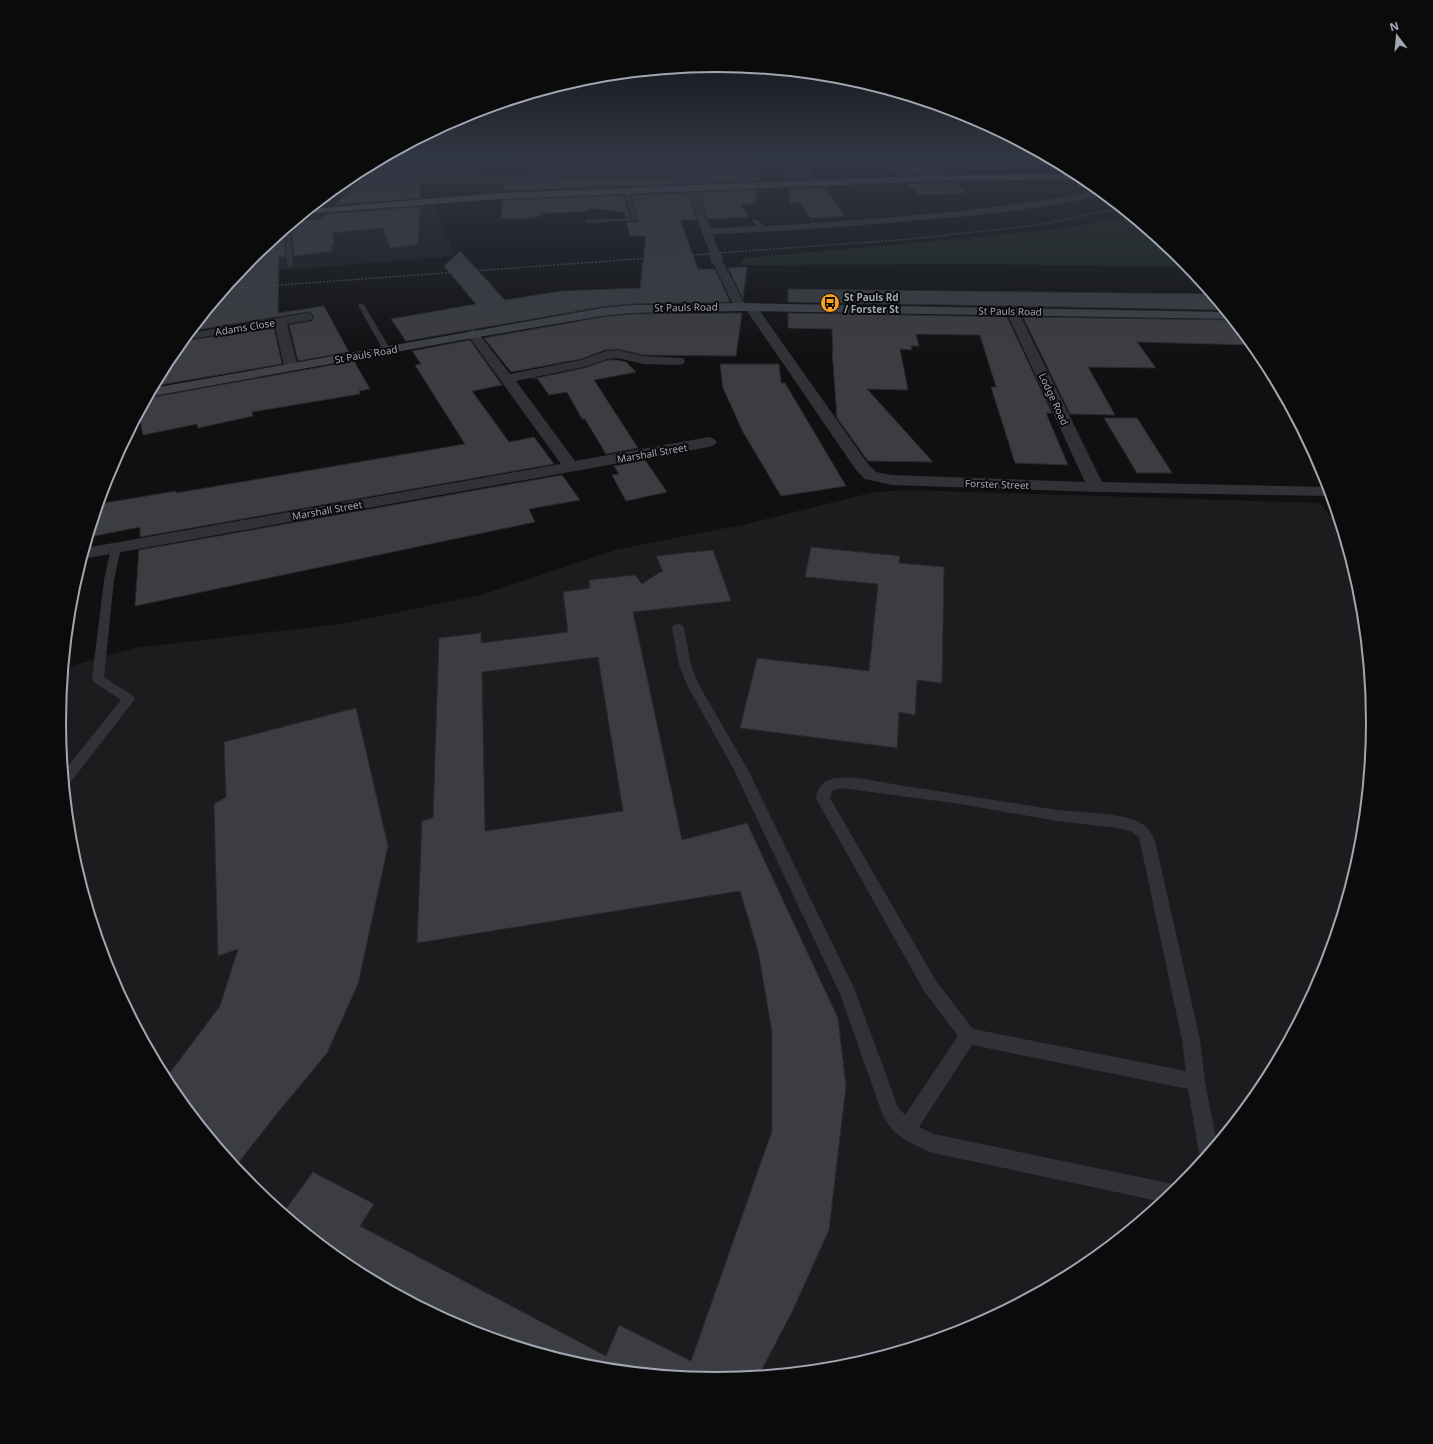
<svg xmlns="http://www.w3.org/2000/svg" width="1433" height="1444" font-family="'Noto Sans',sans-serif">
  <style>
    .built { fill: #1c1c1e }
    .green { fill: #1c241c }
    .building { fill: #3c3d42; stroke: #2a2a2e; fill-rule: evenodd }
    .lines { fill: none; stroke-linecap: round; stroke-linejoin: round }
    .path { stroke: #37393e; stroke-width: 1; stroke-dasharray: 1 1.5; stroke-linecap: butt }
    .service { fill: #313237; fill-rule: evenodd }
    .minor { fill: #313237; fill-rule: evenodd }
    .secondary { fill: #3f4147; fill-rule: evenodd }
    .primary { fill: #4c4f56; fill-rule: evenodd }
    .rail { stroke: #46484e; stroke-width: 1.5; stroke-dasharray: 2 1.5; stroke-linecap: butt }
    .minor-bridge-far1 { stroke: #313237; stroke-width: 9 }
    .minor-bridge { stroke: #313237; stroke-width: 12 }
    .labels { text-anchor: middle; stroke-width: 4; stroke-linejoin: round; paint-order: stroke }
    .far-poi-label { font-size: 10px; font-weight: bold; fill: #a0a7b3; stroke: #0b0b0c; text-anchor: start }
    .far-street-label { font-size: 10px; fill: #a0a7b3; stroke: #0b0b0c }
    .rim { fill: none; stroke: #a0a7b3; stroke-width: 2 }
  </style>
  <rect width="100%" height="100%" fill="#101011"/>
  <g class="built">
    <path d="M434,204L455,256L237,274L252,257L303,215Z"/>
    <path d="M910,490L1319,503L1341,528L1361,594L1374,722L1361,850L1324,974L1263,1087L1181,1187L1082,1269L968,1330L845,1367L716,1379L588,1367L465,1329L351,1269L251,1187L170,1087L109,973L72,850L59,722L64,668L134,648L341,624L481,595L615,550L746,524L874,492Z"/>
  </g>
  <g class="green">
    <path d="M796,167H810L811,169H833V167H886L899,170L803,171Z"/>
    <path d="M362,170H368L351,187L431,189L322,199L351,175Z"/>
    <path d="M1133,217L1182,257L1189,267L984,264L739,265L744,258L1042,231Z"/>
  </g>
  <g class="building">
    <path d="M387,156L530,158L529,159H553L551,163H554L526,168H462V165L457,162H380Z"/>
    <path d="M792,156H798L816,179H795Z"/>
    <path d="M873,156H928L946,173L896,175Z"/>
    <path d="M652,158H761L758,181L504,191V183H421L420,198L335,205L370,171H449L454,176H513L549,173L567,180H674L679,176V174L674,170H568L563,169L573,163L640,164V162H651Z"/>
    <path d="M955,182L966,193L920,195L907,184Z"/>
    <path d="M823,187L845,216L811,218L800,203H790V189Z"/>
    <path d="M757,190L755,204L741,205L748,217L708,219L701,200L697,199L691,202L696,220H680L698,269H715L730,302L631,304L602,307L406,341L391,319L476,304L444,266L460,251L505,300L562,291L640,288L646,236H630L626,222H637L638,220L632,195Z"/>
    <path d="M623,195L630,217H625L623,212L589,208L584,212L541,213V216L535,217V218L507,219L508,218H501L503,200Z"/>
    <path d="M420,207L418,244L390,248L383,228L332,233L334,245H331L333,251L294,256L291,225L294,222L320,219L326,214Z"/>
    <path d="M284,231L285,257H279L278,313L324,306L349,352L298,361L289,325L312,321L314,316L311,313L307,312L191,331L252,257Z"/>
    <path d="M747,267L743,298L728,268Z"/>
    <path d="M788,289L1212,294L1225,310L788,302Z"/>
    <path d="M742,313L736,356L643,355L617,349L605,350L581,359L511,372L484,338L602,317L631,314Z"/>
    <path d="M788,313L1007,317L1052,413H1046L1068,465L1015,463L991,387H996L980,335L916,334L919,346H911L912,350L900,349L908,390L867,389L933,462L868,461L837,418L832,349L833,350L832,329L788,328Z"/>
    <path d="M1023,317L1233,320L1253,345L1137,342L1156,368L1088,367L1115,415L1070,414Z"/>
    <path d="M274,328L282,364L154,386L170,357L182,341Z"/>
    <path d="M470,340L502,385L472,391L509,442L534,437L554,464L140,537V527L89,537L99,504L176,491V493L465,444L415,365L421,364L412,351Z"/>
    <path d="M608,360H617L626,362L636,372L594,380L638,448L606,454L585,419H582L567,392L549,395L537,378L532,379L584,368Z"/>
    <path d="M354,361L370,389L359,391L360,394L252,412L253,416L198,428L197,424L143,435L139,414L148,398Z"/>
    <path d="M720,364H779L781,383H785L846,486L781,496L743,432L723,388Z"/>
    <path d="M1104,418H1137L1172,473H1137Z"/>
    <path d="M645,460L667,492L626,501L612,475L619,474L614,466Z"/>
    <path d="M562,475L580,500L529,509L535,522L135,606L139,550Z"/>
    <path d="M811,547L900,556L899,563L944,567L942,683L917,680L915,715L899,712L897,748L740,728L757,658L869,671L878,584L805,577Z"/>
    <path d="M713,550L731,601L633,612L682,840L747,823L838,1018L846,1086L829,1230L792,1312L759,1375L716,1380L588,1367L465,1329L351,1269L283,1213L313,1172L374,1204L360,1226L606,1356L619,1325L691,1361L772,1131V1032L758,951L740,891L417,943L422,821L433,818L439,638L481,633V643L568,632L563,592L590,588L589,580L635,575L642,584L660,572H663L656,556ZM598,657L623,811L485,831L482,672Z"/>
    <path d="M356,708L388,846L358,984L327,1053L279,1111L235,1167L170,1087L165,1078L175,1066L220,1006L238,949L218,956L214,804L226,797L224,742Z"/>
  </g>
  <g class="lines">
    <g class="path">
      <path d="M689,156L694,160L693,167"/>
      <path d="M694,160L706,156"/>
    </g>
    <g class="service">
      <path d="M626,188L629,190L637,220L586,223V221L588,220L632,218L623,190Z"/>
      <path d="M753,220H757L767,229V231H763L753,222Z"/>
      <path d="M290,226L293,266L290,268L287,266L285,229Z"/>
      <path d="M361,303L364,305L391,350L390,352H384L383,350L358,305Z"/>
      <path d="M116,545L121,548L114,580L104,677L133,696L135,699L70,783L65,784L64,771L121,700L94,682L92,679L104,580L111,548Z"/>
      <path d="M678,624L682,625L684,628L691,665L699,685L748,770L854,988L898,1107L905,1115L958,1036L924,991L818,802L816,798C818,785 825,779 838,778C857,776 879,782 898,785C952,793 1004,802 1058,810C1080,813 1119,812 1139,822C1149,827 1153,835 1156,845L1200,1040L1205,1082L1217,1144L1202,1160L1199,1153L1188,1089L972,1045L919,1127L934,1134L1173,1184L1180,1188L1163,1202L933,1153C911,1143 892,1137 882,1113L840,994L734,770L687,685L679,665L672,628L674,625ZM841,788L960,804L1057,821L1117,828L1130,831L1139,837L1182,1040L1186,1071L973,1029L936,981L830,798L832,791Z"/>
    </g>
    <g class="minor">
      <path d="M565,156H573L572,163L559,169L568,172H674L678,175L674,178H567L549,171L513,174H454L450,171L451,169L372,170L368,167L372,164L457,163L461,166L460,169C494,169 532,174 564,162Z"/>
      <path d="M782,156H790L794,178L793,180L790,181L786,178Z"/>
      <path d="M1012,156H1037L1039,158C1034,162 1015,162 1010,158Z"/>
      <path d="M1100,190L1105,194C1041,210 975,216 909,221C844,227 778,232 713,234L714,238L709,241L704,238L692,203L697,200L700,201L710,228C768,227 826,222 883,218C956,212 1028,205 1100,190Z"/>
      <path d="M717,257L722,260L746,306L751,303L755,304L868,464L876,472L891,475L1085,482L1006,311L1008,308H1016L1018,311L1102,482L1329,487L1332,496L1096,492L891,485L865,479L856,470L745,308L740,311L736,310L734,307L712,260Z"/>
      <path d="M307,313L311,314L313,317L311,320L287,324L298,367L296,370H286L284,367L275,326L183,340L190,333Z"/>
      <path d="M473,330L477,331L510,374L581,360L606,351L617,350L643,356L683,358L685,361L683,364L678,365L643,364L617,358L608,359L584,367L516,381L575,461L709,437L714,439L717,442L714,445L709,447L82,559L85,548L561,464L467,334L469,331Z"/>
    </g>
    <path class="secondary" d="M740,303L1227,312L1232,319L740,311L631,313L602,316L473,338L148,397L153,388L602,308L631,305Z"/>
    <path class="primary" d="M1080,174L1086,179L941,181L499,199L304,214L310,209L499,193L941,175Z"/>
    <path class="rail" d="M225,289L911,239L1038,225L1122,208"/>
    <path class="minor-bridge-far1" d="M709,238L716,256"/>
    <path class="minor-bridge" d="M715,255L717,260"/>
  </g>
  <linearGradient id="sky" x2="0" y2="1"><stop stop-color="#090909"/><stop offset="0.44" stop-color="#313743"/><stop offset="1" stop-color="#313743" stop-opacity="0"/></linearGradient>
  <rect width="1433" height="358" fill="url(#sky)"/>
  <defs>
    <g id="bus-disc" transform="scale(1)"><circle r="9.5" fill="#fda01c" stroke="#0b0b0c"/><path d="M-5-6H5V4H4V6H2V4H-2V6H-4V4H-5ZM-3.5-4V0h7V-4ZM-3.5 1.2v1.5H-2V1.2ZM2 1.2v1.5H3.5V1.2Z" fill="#111"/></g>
  </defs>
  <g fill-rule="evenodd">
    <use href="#bus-disc" x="830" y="303"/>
  </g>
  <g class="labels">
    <g class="far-poi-label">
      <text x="844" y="301">St Pauls Rd<tspan x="844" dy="12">/ Forster St</tspan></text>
    </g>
    <g class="far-street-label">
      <text transform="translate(686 307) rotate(-1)" y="4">St Pauls Road</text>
      <text transform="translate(1010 311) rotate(1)" y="4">St Pauls Road</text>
      <text transform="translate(245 327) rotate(-9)" y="4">Adams Close</text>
      <text transform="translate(366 354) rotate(-10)" y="4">St Pauls Road</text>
      <text transform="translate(1054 399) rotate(65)" y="4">Lodge Road</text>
      <text transform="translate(652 453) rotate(-10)" y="4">Marshall Street</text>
      <text transform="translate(997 484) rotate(2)" y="4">Forster Street</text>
      <text transform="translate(327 510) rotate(-10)" y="4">Marshall Street</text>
    </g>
  </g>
  <path d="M0 0H1433V1444H0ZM66 722a650 650 0 1 1 1300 0a650 650 0 1 1-1300 0Z" fill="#0b0b0c" fill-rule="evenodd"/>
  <path class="rim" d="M66 722a650 650 0 1 1 1300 0a650 650 0 1 1-1300 0Z"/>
  <g transform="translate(1397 36) rotate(344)" stroke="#0b0b0c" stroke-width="3" paint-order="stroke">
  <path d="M0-3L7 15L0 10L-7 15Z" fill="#a0a7b3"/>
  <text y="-6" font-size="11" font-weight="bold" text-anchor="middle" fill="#a0a7b3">N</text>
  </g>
</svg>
